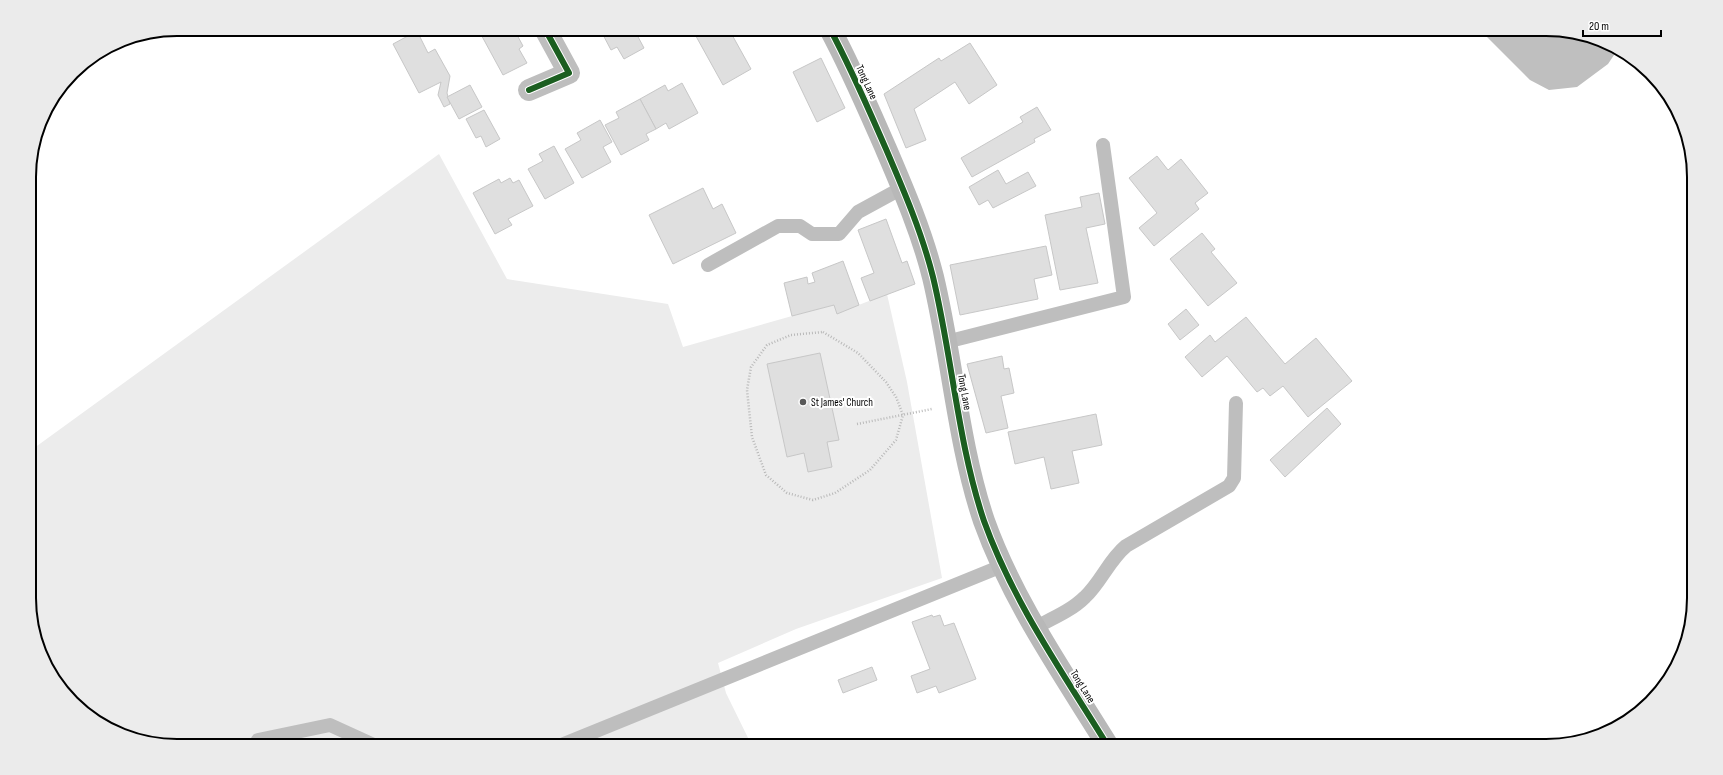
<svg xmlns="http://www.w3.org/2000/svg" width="1723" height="775" font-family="'Sofia Sans Condensed',sans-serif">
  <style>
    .green { fill: #ececec }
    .water { fill: #bfbfbf }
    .building { fill: #dfdfdf; stroke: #c7c7c7 }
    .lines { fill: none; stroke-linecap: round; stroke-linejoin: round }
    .path { stroke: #b9b9b9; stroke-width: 2.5; stroke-dasharray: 1 2; stroke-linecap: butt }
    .lane { stroke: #bebebe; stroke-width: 14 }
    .street { stroke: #bebebe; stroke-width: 22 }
    .secondary { stroke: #b8b8b8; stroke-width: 22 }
    .cycleway-casing { stroke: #fff; stroke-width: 8 }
    .cycleway { stroke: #1b5e20; stroke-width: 6 }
    .poi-dot { fill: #595959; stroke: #fff; stroke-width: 1.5 }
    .labels { text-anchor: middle; stroke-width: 4; stroke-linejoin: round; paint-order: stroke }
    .street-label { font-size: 11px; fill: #000; stroke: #fff }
    .poi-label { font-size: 11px; fill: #000; stroke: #fff; text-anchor: start }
    .rim { fill: none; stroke: #000; stroke-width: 2 }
  </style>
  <rect width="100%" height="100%" fill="#fff"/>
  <path class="green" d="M439,154L507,279L668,304L683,347L792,316L834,305L838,313L887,294L907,382L942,578L796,629L718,663L726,693L752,746H177L120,735L60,688L40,655L30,618V451Z"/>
  <path class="water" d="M1479,29C1525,29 1577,25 1618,49L1608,64L1577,87L1549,90L1530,80Z"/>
  <g class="building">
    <path d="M478,29H508L512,35L516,33L523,46L519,49L527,63L503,75Z"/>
    <path d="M600,29H630L632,34L636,33L644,48L624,59L617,47L611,50Z"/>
    <path d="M692,29H738L731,33L751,69L723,85Z"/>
    <path d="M417,31L428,53L435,49L450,76L447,93L450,104L444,107L438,95L441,82L419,93L393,44Z"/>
    <path d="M970,43L997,85L969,104L955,82L914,109L926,140L906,148L884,94L939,58L941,61Z"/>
    <path d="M821,58L845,108L817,122L793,72Z"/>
    <path d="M682,83L698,113L669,129L666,123L656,129L640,99L665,85L668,91Z"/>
    <path d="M470,85L482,107L459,119L447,97Z"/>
    <path d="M640,99L656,129L646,134L649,140L621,155L605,125L619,118L616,112Z"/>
    <path d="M1037,107L1051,130L1034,139L1035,142L972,177L961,158L1023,122L1020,117Z"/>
    <path d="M484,110L500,139L486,147L481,136L476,138L466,119Z"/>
    <path d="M600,120L612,142L603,147L611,162L582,178L565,149L581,140L577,133Z"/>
    <path d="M554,146L574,183L545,199L528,169L543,161L539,154Z"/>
    <path d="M1157,156L1168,170L1181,159L1208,193L1195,203L1199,209L1154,246L1139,228L1157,213L1129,178Z"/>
    <path d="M998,170L1006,184L1028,172L1036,186L993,208L988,200L979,205L969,187Z"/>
    <path d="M510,178L513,183L519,180L533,206L508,219L512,225L495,234L473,193L499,179L501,183Z"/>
    <path d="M703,188L713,209L722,204L736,233L673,264L649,215Z"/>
    <path d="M1099,193L1105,224L1086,228L1098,283L1060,290L1045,215L1082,207L1080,197Z"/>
    <path d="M886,219L902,263L907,261L915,284L870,301L861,278L874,273L858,230Z"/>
    <path d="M1202,233L1215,249L1211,252L1237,283L1208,306L1170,259Z"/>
    <path d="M1046,246L1052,275L1034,279L1038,299L960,315L950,265Z"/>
    <path d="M843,261L859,305L837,314L834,305L792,316L784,283L807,277L808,284L815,282L812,273Z"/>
    <path d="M1186,309L1199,325L1180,340L1168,324Z"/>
    <path d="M1246,317L1285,364L1316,338L1352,381L1308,417L1283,386L1270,396L1263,388L1257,392L1227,356L1202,377L1185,357L1210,335L1215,342Z"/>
    <path d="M820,353L839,440L827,442L832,467L808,472L804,453L787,457L767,364Z"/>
    <path d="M1002,356L1004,369L1009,368L1014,393L1001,396L1008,428L986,433L967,364Z"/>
    <path d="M1327,408L1341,424L1285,477L1270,460Z"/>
    <path d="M1096,414L1102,445L1072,451L1079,483L1051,489L1044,457L1015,464L1008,432Z"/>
    <path d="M932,615L933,617L940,615L944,626L954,623L976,679L939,693L936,686L917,693L911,676L930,669L912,622Z"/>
    <path d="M872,667L877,680L843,693L838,680Z"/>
  </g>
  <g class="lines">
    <g class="path">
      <path d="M823,332L858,353L886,382L896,397L903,415L896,440L870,470L835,493L813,500L787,493L766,475L752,437L747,390L751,367L767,345L791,335Z"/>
      <path d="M857,424L932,409"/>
    </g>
    <g class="lane">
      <path d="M708,265L778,226H800L812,234H839L858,212L902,188"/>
      <path d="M946,342L1124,297L1103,145"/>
      <path d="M1034,628C1051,619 1071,611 1085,597C1101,582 1109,560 1126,546L1229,486L1234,478L1236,403"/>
      <path d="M255,746L258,740L330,725L376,746"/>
      <path d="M559,746L1002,566"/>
    </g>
    <path class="street" d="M529,90L569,73L545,29"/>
    <path class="secondary" d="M830,29C851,68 868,108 886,149C904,191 922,233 933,277C952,356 958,444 984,521C1013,602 1063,673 1108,746"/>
    <g class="cycleway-casing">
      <g id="cycleway">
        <path d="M830,29C851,68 868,108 886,149C904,191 922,233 933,277C952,356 958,444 984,521C1013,602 1063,673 1108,746"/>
        <path d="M529,90L569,73L545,29"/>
      </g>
    </g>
    <use href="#cycleway" class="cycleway"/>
  </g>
  <circle class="poi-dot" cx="803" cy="402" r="4"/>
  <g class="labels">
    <g class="street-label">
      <text transform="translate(867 82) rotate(65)" y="4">Tong Lane</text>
      <text transform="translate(965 392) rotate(80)" y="4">Tong Lane</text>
      <text transform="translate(1083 686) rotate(58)" y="4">Tong Lane</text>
    </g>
    <g class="poi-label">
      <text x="811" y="406">St James' Church</text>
    </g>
  </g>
  <path d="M0 0H1723V775H0ZM177 36H1546A141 141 0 0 1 1687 177V598A141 141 0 0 1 1546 739H177A141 141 0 0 1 36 598V177A141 141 0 0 1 177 36Z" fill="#ebebeb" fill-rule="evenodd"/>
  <path class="rim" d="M177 36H1546A141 141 0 0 1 1687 177V598A141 141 0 0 1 1546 739H177A141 141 0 0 1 36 598V177A141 141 0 0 1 177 36Z"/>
  <path d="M1583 30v6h78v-6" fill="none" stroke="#000000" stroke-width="2"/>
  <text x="1589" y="30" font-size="12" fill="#000000" stroke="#ffffff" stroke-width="3" paint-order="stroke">20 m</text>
</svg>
